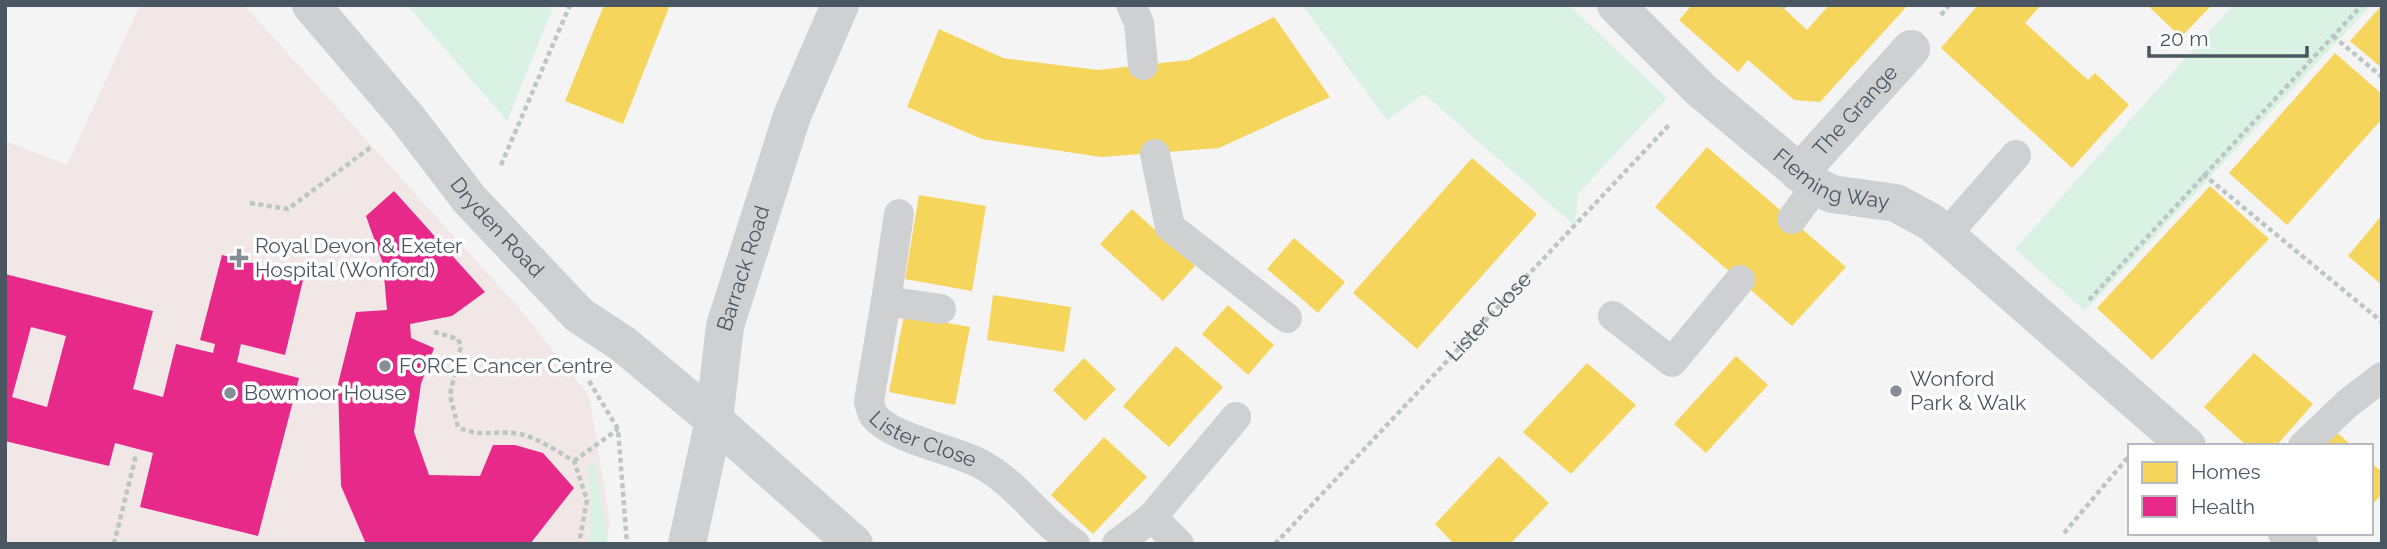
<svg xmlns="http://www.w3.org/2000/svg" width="2387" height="549" font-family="Raleway,sans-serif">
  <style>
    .medical { fill: #f1e7e6 }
    .green { fill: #d9f2e3 }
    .homes { fill: #f6d55c }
    .health { fill: #e7298a; fill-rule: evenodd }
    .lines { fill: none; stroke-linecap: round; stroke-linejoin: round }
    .path { stroke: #bcc7c4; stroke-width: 4.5; stroke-dasharray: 5 3.5; stroke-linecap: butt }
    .service { stroke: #ced0d2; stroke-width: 30 }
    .minor { stroke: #ced0d2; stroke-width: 38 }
    .tertiary { stroke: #ced0d2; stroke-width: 38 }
    .poi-dot { fill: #868d94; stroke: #fff; stroke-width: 2.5 }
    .labels { text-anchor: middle; stroke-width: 7; stroke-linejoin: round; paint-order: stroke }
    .street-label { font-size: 21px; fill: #4a5661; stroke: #fff }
    .poi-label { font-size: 21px; fill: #4a5661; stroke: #fff; text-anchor: start }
  </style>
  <rect width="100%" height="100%" fill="#f4f4f4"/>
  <path class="medical" d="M140,5H244L519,308L589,396L610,523L605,544H5V141L67,165Z"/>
  <g class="green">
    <path d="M407,5H547L552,10L507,121Z"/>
    <path d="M1302,5H1569L1667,98L1578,194L1575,226L1424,94L1387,120Z"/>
    <path d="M2233,5H2371L2085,311L2015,249Z"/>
    <path d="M595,461L608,544H588L592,505L588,468Z"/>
  </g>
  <g class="homes">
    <path d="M604,5H670L623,124L565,101Z"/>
    <path d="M1692,5H1780L1807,30L1829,5H1908L1820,102L1794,100L1748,60L1738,72L1679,20Z"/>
    <path d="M1978,5H2041L2025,23L2088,80L2095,73L2129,105L2072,168L1941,48Z"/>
    <path d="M2147,5H2212L2181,37Z"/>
    <path d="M2382,5V68L2350,41Z"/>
    <path d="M1274,17L1330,97L1219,148L1101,157L982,139L907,107L939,29L1003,58L1098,70L1189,60Z"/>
    <path d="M2335,53L2382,94V119L2287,225L2229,173Z"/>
    <path d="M1707,147L1846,267L1792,326L1655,207Z"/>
    <path d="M1472,158L1537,214L1417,349L1353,293Z"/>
    <path d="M2210,186L2269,239L2152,360L2097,308Z"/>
    <path d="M919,195L986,206L972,291L905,279Z"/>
    <path d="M1132,209L1195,266L1163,301L1100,244Z"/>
    <path d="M2382,215V285L2348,256Z"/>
    <path d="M1294,238L1345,282L1318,313L1267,269Z"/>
    <path d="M993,295L1071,307L1064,352L987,340Z"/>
    <path d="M1228,305L1274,345L1248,375L1202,334Z"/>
    <path d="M904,315L970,327L955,405L889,392Z"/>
    <path d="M1176,346L1223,387L1169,447L1123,406Z"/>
    <path d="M2254,353L2313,404L2276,446H2247L2204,407Z"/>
    <path d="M1736,356L1768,385L1706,453L1674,424Z"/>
    <path d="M1084,358L1116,389L1085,421L1053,390Z"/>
    <path d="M1587,363L1636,405L1571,474L1523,432Z"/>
    <path d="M2332,428L2352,446H2317Z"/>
    <path d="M1104,437L1147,477L1093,534L1051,495Z"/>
    <path d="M1499,456L1549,503L1510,544H1454L1435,524Z"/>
    <path d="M2371,463L2382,472V494L2371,506Z"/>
  </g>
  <g class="health">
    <path d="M394,191L485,292L452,316L410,324L411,338L434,348L421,384L414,432L429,475L480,476L493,445H515L543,453L574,488L530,544H366L341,486L338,384L356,312L387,310L383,264L366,216Z"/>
    <path d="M222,255L304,276L285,355L241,344L237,362L299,378L258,536L140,507L153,453L115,443L109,466L5,441V274L153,311L133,389L163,397L176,344L213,353L215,344L200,340ZM31,327L66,336L47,407L12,397Z"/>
  </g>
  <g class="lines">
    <g class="path">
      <path d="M1782,8L1785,5"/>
      <path d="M1941,15L1949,5"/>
      <path d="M2333,36L2382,77"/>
      <path d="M501,165L570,5"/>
      <path d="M2203,174L2382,322"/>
      <path d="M250,203L288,209L371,147"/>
      <path d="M2089,300L2362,5"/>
      <path d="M434,332L458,339L461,346L450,395L458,427C477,437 493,431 513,433C534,435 555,450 574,461L587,500L579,544"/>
      <path d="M589,381L618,429L627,544"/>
      <path d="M574,461L618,429"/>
      <path d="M2064,533L2129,456"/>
      <path d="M114,544L136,455"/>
      <path id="s1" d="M1275,544L1670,124"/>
    </g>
    <g class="service">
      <path d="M1131,5L1139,23L1143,65"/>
      <path d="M1155,154L1170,227L1287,318"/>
      <path d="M1792,219L1816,186"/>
      <path d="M1946,235L2016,155"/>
      <path d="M886,301L899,214"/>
      <path id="s2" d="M941,309L886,301L869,401C870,405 871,412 874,416C893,439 953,449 981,464C1018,484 1040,521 1075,544"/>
      <path d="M1613,316L1672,362L1740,280"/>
      <path d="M2303,446L2347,404L2382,377"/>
      <path d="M1152,517L1236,417"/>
      <path d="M1117,544L1152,517L1179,544"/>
    </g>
    <g class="minor">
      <path id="s3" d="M311,5L408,119L470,200L579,315L623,344L714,420L854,544"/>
      <path id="s4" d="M1616,5L1701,90L1816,186L1832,194L1896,203L1931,222L2187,446"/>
      <path id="s5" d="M1799,173L1911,49"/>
      <path d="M2287,533L2299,544"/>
    </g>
    <path class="tertiary" id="s6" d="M687,544L714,420L725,326L792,116L840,5"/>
  </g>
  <g class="poi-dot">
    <path d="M235.5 247.5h7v7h7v7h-7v7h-7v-7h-7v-7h7z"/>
    <circle cx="385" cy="366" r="7"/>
    <circle cx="1896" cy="391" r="7"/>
    <circle cx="230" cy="393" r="7"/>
  </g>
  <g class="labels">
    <g class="street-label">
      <text dy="7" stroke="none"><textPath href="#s5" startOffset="84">The Grange</textPath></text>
      <text dy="7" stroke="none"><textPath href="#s4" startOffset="282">Fleming Way</textPath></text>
      <text dy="7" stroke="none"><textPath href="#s3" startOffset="290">Dryden Road</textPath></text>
      <text dy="7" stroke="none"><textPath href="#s6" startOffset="282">Barrack Road</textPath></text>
      <text dy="7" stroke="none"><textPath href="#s1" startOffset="312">Lister Close</textPath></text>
      <text dy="7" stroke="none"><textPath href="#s2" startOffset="228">Lister Close</textPath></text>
    </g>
    <g class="poi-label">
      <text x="255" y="253">Royal Devon &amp; Exeter<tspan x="255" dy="24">Hospital (Wonford)</tspan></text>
      <text x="399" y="373">FORCE Cancer Centre</text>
      <text x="1910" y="386">Wonford<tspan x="1910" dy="24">Park &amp; Walk</tspan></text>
      <text x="244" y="400">Bowmoor House</text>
    </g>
  </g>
  <rect width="2387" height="549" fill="none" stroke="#4a5661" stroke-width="14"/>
  <rect x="2128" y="444" width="245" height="91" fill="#ffffff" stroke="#b7bbc0" stroke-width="2"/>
  <rect x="2142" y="462" width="35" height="21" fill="#f6d55c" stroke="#b7bbc0" stroke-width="2"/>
  <text x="2191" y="479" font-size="21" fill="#4a5661">Homes</text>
  <rect x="2142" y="496" width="35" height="21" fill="#e7298a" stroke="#b7bbc0" stroke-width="2"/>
  <text x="2191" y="514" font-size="21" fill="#4a5661">Health</text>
  <path d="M2149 46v10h158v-10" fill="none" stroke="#4a5661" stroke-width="3.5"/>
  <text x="2160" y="46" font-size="21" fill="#4a5661" stroke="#ffffff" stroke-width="5" paint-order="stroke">20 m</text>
</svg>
